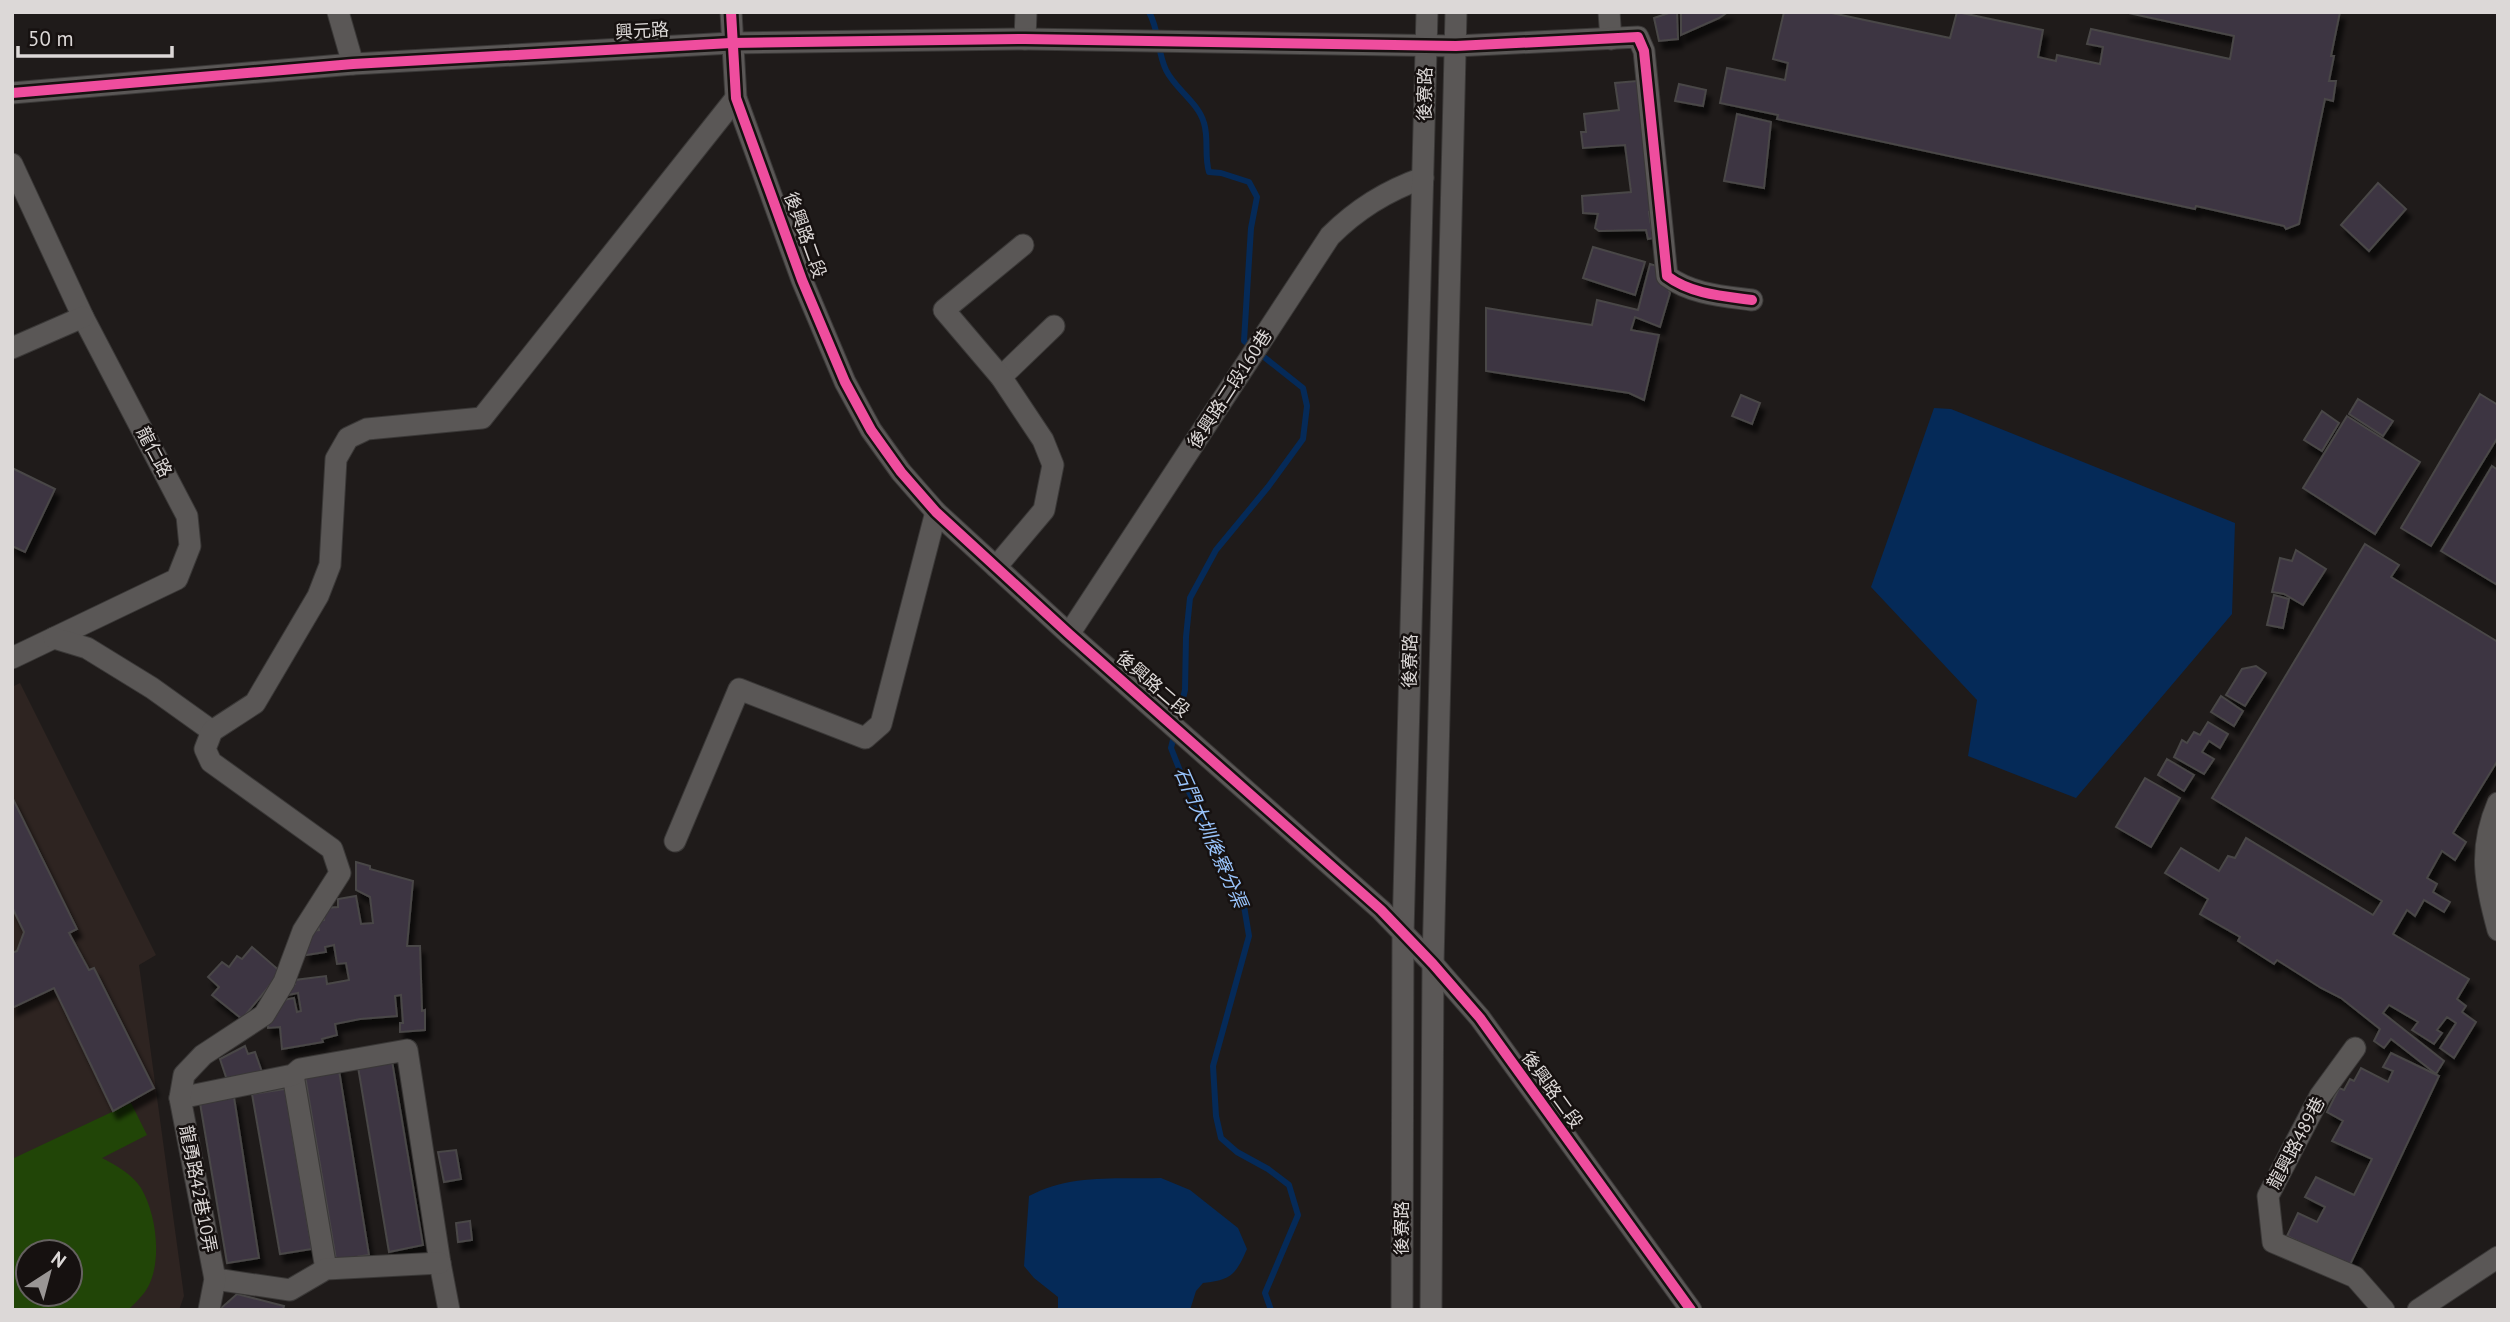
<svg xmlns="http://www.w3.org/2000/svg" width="2510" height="1322" font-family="'PT Sans','Noto Sans TC',sans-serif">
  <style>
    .built { fill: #2e2421; fill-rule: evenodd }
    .green { fill: #214507; fill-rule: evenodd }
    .water { fill: #052a58 }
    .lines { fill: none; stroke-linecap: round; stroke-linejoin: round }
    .stream { stroke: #052a58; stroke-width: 6 }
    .building { fill: #3e3543; stroke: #494747; stroke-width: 2; filter: url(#shadow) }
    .minor-casing { stroke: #3a3837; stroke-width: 23 }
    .minor { stroke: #5a5756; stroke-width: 21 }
    .cycleway-casing { stroke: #161110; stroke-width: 15 }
    .cycleway { stroke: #ef4d9e; stroke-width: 10 }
    .labels { text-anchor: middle; stroke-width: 5; stroke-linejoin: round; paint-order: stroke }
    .street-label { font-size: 18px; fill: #dcd8d7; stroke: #161110 }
    .water-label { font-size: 19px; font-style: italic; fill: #99c4fc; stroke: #161110 }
  </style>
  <defs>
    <filter id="shadow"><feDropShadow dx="4.5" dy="8" stdDeviation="2" flood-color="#0009"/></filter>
  </defs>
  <rect width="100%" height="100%" fill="#1f1b1a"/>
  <path class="built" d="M20,683L156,955L139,965L184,1296L179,1310H12V687ZM28,1252H70V1294H28Z"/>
  <path class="green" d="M131,1103L147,1135L102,1158C116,1165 132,1174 141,1188C156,1213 162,1258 149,1285C145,1294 135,1303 128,1310H12V1159ZM28,1252H70V1294H28Z"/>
  <g class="water">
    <path d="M1934,408L1951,409L2235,523L2232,614L2076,798L1968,756L1977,700L1871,587Z"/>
    <path d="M1161,1178L1190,1190L1238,1228L1247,1249C1236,1274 1232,1280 1203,1283L1196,1291L1190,1310H1058V1297L1034,1278L1024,1266L1029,1196C1069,1174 1116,1179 1161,1178Z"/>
  </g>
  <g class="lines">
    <path class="stream" d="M1149,12C1160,32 1157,52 1166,70C1175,89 1198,102 1204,123C1209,139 1204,156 1209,172L1221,173L1249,182L1257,197L1251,228L1244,341L1303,388L1307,406L1303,439L1268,487L1216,550L1190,598L1186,637L1185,690L1171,748L1186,786L1243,900L1249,936L1213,1066L1216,1116L1221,1138L1237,1152L1268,1169L1289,1185L1298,1215L1265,1293L1271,1310"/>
  </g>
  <g class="building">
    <path d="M1672,12H1677L1678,39L1659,41L1654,18Z"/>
    <path d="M1728,12L1719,18L1681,35V13Z"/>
    <path d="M1784,12H1827L1950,38L1957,12L2043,30L2038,57L2056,61L2057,55L2100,64L2103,47L2087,44L2091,29L2230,59L2234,36L2124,12H2340L2331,56H2334L2329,81H2336L2333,101L2325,99L2299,224L2286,229L2284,226L2196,206L2195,209L1777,119L1778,115L1720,103L1727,68L1785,80L1788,63L1773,59Z"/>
    <path d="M1637,81L1654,211L1649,212L1653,238L1648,239L1646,230L1599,231L1595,228L1598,214L1583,213L1582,196L1631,192L1625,145L1583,148L1581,132H1586L1584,114L1619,110L1615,83Z"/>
    <path d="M1679,84L1706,90L1703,106L1675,101Z"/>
    <path d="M1737,114L1771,122L1764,188L1724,181Z"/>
    <path d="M2378,183L2406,209L2369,251L2341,225Z"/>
    <path d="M1593,247L1645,262L1635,295L1583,278Z"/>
    <path d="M1650,264L1660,267L1670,293L1660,327L1635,317L1631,330L1659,335L1644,400L1629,393L1486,371V308L1592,325L1597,300L1638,310Z"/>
    <path d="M2480,394L2498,405V437L2431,546L2401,528Z"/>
    <path d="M1741,395L1760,403L1752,424L1732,416Z"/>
    <path d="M2358,399L2393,421L2383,436L2349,414Z"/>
    <path d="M2322,411L2339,423L2322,451L2304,440Z"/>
    <path d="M2347,416L2420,462L2375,534L2303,488Z"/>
    <path d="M2492,466L2498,470V580L2496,584L2441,551Z"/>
    <path d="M12,468L55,489L25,552L12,546Z"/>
    <path d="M2365,544L2399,565L2391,577L2498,642V760L2453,833L2466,842L2455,860L2442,851L2427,878L2437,884L2433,892L2450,902L2444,912L2424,900L2415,916L2407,910L2393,934L2469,979L2457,999L2466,1006L2462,1012L2476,1022L2454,1058L2440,1048L2456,1023L2447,1017L2437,1030L2442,1033L2434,1044L2412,1030L2418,1022L2389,1005L2383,1013L2444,1061L2436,1074L2391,1039L2384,1048L2374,1041L2380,1029L2341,998L2321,988L2277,960L2274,964L2238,941L2240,937L2200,914L2208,899L2165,873L2181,848L2219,871L2228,856L2235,858L2246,838L2373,915L2382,901L2212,798Z"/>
    <path d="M2296,550L2326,569L2303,605L2284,594L2272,592L2280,558L2292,561Z"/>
    <path d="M2274,595L2289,599L2283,628L2267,625Z"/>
    <path d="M2256,666L2266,673L2245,706L2226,695L2242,669Z"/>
    <path d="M2221,696L2243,711L2234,726L2211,712Z"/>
    <path d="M2208,722L2228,734L2220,748L2209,741L2202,752L2214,759L2204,774L2174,757L2182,740L2187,743L2194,732L2200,735Z"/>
    <path d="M2167,759L2194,775L2184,791L2158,775Z"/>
    <path d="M2145,778L2180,798L2151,847L2116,827Z"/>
    <path d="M12,797L77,929L69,933L89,970L94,968L154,1088L113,1111L54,988L12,1008V953L17,951L24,932L12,907Z"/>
    <path d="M356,862L370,866V869L413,881L407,946H420L422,1011L425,1010V1030L400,1032V1023H403L401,995L395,996L397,1016L360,1019L335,1024L337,1035L322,1039L323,1042L282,1049L280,1027L268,1028L267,1017L271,1010H279L278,1001L294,998L297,1012L301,1011L298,993L283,996L290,984H295V980L326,976L327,984L349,980L346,963L337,964L334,945L325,947L326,952L306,955L305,942L309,931L319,930L317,921L324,920L323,908L338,907V899L356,896L361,924L373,923L370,897L356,890Z"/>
    <path d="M252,947L281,972L242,1019L212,995L219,987L208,977L222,962L229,967L237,956L242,959Z"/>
    <path d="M245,1046L248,1054L255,1052L262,1072L227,1080L220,1059Z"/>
    <path d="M2391,1053L2439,1076L2349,1267L2287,1236L2298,1213L2317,1222L2325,1207L2305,1197L2316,1177L2354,1195L2372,1159L2332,1141L2343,1121L2327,1112L2339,1088L2344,1090L2350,1079L2354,1081L2361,1068L2388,1082L2393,1071L2383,1067Z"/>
    <path d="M391,1055L423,1245L389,1252L357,1061Z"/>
    <path d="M338,1064L369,1255L336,1260L304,1070Z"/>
    <path d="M285,1089L312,1249L280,1254L252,1094Z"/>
    <path d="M234,1097L259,1258L227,1263L200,1103Z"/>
    <path d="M456,1150L461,1179L444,1182L438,1152Z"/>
    <path d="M470,1221L472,1240L458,1242L456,1223Z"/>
    <path d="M237,1294L284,1306L283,1310H219Z"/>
  </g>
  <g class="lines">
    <g class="minor-casing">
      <g id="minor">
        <path d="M338,12L353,64"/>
        <path d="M731,12L736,98L802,280L845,382L871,430L901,472L936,512L1069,634L1381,910L1433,964L1480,1018L1691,1310"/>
        <path d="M1609,12L1611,39"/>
        <path d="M1025,39L1026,12"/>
        <path d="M12,93L353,64L731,43L1025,39L1456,46L1638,37L1644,51L1667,276C1691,294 1722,296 1752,300"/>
        <path d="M12,164L83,317L187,516L190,546L177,579L12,658"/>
        <path d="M12,348L83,317"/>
        <path d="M1001,377L1054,326"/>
        <path d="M996,567L1044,510L1053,465L1043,440L1001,377L944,310L1023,245"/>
        <path d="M1069,634L1330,236C1356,210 1388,190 1423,178"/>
        <path d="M54,638L87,648L152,688L212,731"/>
        <path d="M2498,803C2478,849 2485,883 2498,930"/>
        <path d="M675,841L739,689L865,738L881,724L936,512"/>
        <path d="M2355,1048L2320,1096L2268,1196L2273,1242L2355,1277L2384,1310"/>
        <path d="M293,1075L326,1269"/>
        <path d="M180,1098L293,1075L300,1069L407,1050L440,1263L449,1310"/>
        <path d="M215,1279L290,1290L326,1269L440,1263"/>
        <path d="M209,1310L215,1279L180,1098L184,1075L203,1055L264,1015L284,982L303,931L340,873L332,849L211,762L205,749L212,731L255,703L318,596L330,565L336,459L348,438L367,429L482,418L736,98"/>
        <path d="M1402,1310L1403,934L1427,12"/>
        <path d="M1431,1310L1433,964L1456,12"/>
        <path d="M2418,1310L2498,1257"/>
      </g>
    </g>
    <use href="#minor" class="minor"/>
    <g class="cycleway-casing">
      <g id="cycleway">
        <path d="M731,12L736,98L802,280L845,382L871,430L901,472L936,512L1069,634L1381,910L1433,964L1480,1018L1691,1310"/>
        <path d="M12,93L353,64L731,43L1025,39L1456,46L1638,37L1644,51L1667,276C1691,294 1722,296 1752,300"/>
      </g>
    </g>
    <use href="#cycleway" class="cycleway"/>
  </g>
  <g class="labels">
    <g class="street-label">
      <text transform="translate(642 31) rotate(-3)" y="6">興元路</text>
      <text transform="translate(1425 94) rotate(-89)" y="6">後寮路</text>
      <text transform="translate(805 235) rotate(70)" y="6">後興路二段</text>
      <text transform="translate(1230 389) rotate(-57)" y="6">後興路二段160巷</text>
      <text transform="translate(154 452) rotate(62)" y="6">龍仁路</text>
      <text transform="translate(1410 661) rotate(-89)" y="6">後寮路</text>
      <text transform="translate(1153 684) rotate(41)" y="6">後興路二段</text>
      <text transform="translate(1552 1090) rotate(54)" y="6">後興路二段</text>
      <text transform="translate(2296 1143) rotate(-62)" y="6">龍興路489巷</text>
      <text transform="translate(198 1189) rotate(79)" y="6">龍勇路42巷10弄</text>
      <text transform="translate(1402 1228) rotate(-90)" y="6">後寮路</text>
    </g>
    <g class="water-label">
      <text transform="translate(1211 837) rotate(66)" y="7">石門大圳後寮分渠</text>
    </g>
  </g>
  <rect width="2510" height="1322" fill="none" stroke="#dcd8d7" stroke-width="28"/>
  <g transform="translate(49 1273) rotate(36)"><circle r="33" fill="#161110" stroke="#656160" stroke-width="2"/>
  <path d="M0-5L12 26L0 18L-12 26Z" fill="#9a9695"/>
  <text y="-10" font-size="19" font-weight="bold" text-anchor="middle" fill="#dcd8d7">N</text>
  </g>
  <path d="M18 46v10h154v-10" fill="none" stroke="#dcd8d7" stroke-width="3.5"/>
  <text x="28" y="46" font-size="21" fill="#dcd8d7" stroke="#161110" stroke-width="5" paint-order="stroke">50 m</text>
</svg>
